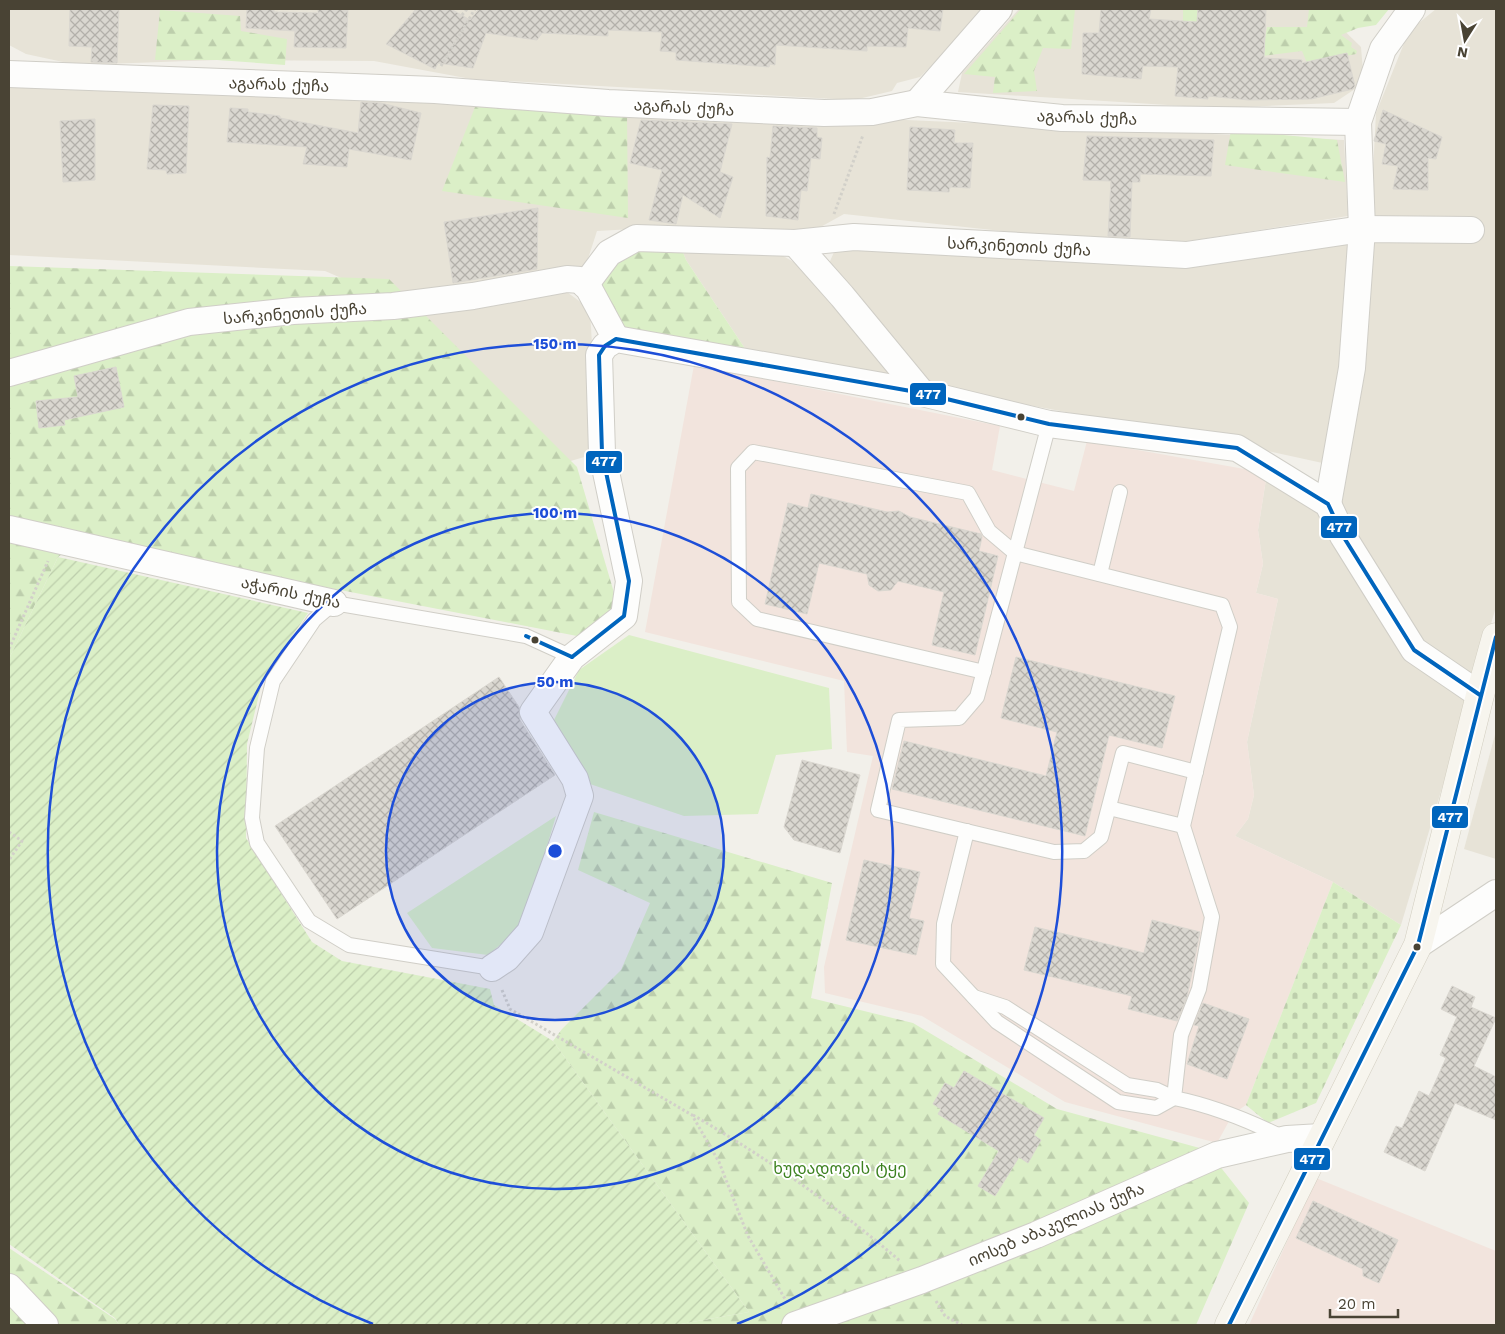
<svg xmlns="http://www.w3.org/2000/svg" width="1505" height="1334" font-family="'Work Sans','Noto Sans Georgian',sans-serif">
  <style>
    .residential { fill: #e7e3d7 }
    .medical { fill: #f2e4dd }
    .forest { fill: url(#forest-firs) }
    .cemetery { fill: url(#cemetery-stones) }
    .park { fill: #dbefc7 }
    .garden { fill: url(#garden-furrows) }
    .building { fill: url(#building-cross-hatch); stroke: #dad7d0 }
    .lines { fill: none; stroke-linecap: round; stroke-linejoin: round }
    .lane-casing { stroke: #d0cec7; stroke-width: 16 }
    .street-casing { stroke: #d0cec7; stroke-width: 28 }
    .secondary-casing { stroke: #d2cec0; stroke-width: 29 }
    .path { stroke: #d2d0c9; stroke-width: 3; stroke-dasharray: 2.5 2.5; stroke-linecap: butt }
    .lane { stroke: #fdfdfc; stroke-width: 14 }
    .street { stroke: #fdfdfc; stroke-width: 26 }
    .secondary { stroke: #f7f5ee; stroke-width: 28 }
    .bus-1-casing { stroke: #fff; stroke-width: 8 }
    .bus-1 { stroke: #0065bd; stroke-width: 4 }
    .ring { fill: none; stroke: #1d4ed8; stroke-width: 2.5 }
    .bus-dot { fill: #494334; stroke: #fff; stroke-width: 2 }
    .labels { text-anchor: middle; stroke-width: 4; stroke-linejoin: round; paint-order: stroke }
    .street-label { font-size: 16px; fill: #494334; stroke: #fff }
    .park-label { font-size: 16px; fill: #3d8220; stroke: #fff }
    .centre { fill: #1d4ed8; stroke: #fff; stroke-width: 2.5 }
    .ring-label { font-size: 15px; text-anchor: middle; font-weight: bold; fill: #1d4ed8; stroke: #fff; stroke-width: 4; stroke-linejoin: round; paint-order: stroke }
    .line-badge { stroke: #fff; stroke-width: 2 }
    .badge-label { font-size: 14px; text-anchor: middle; font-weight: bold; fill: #fff }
  </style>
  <defs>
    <pattern id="forest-firs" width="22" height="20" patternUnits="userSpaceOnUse" patternTransform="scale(1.25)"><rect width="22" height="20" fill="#dbefc7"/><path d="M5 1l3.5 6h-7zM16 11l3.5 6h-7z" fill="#bdceac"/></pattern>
    <pattern id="cemetery-stones" width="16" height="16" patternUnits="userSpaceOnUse" patternTransform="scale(1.25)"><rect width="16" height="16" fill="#dbefc7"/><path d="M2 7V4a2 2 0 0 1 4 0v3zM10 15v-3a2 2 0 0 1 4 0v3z" fill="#bdceac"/></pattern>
    <pattern id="garden-furrows" width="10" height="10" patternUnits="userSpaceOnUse" patternTransform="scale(1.25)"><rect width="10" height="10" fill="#dbefc7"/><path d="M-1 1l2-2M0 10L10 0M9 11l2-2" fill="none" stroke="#bdceac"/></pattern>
    <pattern id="building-cross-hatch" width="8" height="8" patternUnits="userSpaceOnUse" patternTransform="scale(1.25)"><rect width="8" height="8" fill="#dad7d0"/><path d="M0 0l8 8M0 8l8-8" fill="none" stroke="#b3b0aa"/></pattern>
  </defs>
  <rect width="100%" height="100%" fill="#f2f0ea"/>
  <g class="residential">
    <path d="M9,9H989L920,77L897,83L892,91L854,100L471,79L374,61L217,60L77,65L26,54L9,45Z"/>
    <path d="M1019,9H1322L1361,47L1364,83L1334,103L1216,108L958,92L962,73Z"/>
    <path d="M1436,9H1496V607L1401,925L1333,882L1235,836L1248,819L1254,795L1247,742L1278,599L1256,593L1263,564L1258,530L1267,473L1341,490L1362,383L1376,113L1409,31Z"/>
    <path d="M9,79L1344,140L1348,216L1176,243L1095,241L844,214L808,234L651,228L597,231L584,271L390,299L325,271L9,255Z"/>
    <path d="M1353,238L1348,325L1327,464L1222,441L748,353L686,260L681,247L766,246L804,268H827L838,243L1173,263L1295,253Z"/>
    <path d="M556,284L590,309L598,453L505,480L387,312Z"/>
    <path d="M1496,731V859L1464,849Z"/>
  </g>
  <g class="medical">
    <path d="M694,365L1000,426L992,470L1074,491L1087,441L1267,473L1258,530L1263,564L1256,593L1278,599L1247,742L1254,795L1248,819L1235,836L1333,882L1246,1105L1233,1114L1217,1143L1065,1102L922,1016L825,993L824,967L873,756L847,752L844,681L645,632Z"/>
    <path d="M1316,1178L1496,1251V1325H1249Z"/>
  </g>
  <g class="forest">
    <path d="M1021,9H1075L1071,49L1043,48L1034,71L1037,91L993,93L995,77L964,74Z"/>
    <path d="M1183,9H1198L1197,20L1213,21L1214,9H1238L1237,43L1264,45L1267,27H1307L1309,9H1389L1376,25L1358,28L1341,35L1352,43L1351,47L1357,51L1356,54L1307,63L1302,51L1238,59L1183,24Z"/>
    <path d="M160,10L240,16L241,31L287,39L285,65L217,60H155Z"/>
    <path d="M475,107L627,113L628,218L442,191Z"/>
    <path d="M1231,130L1337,140L1345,182L1225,165Z"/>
    <path d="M628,246L681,247L686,260L748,353L616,326L593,281Z"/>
    <path d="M9,266L389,279L577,467L620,613L577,636L82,540L58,557L9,659Z"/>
    <path d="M594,812L832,883L811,998L913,1023L1057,1109L1207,1150L1249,1203L1196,1325H675L749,1312L553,1041L562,1029L621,970L650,903L578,870Z"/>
    <path d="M9,1248L115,1319L119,1325H9Z"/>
  </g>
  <path class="cemetery" d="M1333,882L1401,925L1316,1103L1268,1123L1246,1105Z"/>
  <g class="park">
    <path d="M629,635L829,688L832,749L776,755L758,814L684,816L587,783L551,726L579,670Z"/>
    <path d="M556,816L523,926L488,955L432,948L407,913Z"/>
  </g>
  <path class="garden" d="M58,557L308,613L263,678L247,744L246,838L312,942L342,961L490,989L494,1005L553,1041L749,1312L675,1325H119L115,1318L9,1244V659Z"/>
  <g class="building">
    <path d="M70,9H119L117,63L91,62L92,47L69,46Z"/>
    <path d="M247,9H274V12L318,13V9H348L346,48L294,47L295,31L246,28Z"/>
    <path d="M416,9H451L470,20L479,9H943L940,31L908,28L906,47L867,46V51L776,45L775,65L770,64L769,67L676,60V52L660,51L662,32L608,30V36L542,33L537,40L486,33L473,68L438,63L435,69L386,44Z"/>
    <path d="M1101,9H1151L1149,19L1197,22L1198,9H1266L1264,58L1302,60V63L1347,53L1355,86L1353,89L1311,99L1249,100L1208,96V99L1175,96L1178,67L1143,66L1141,79L1082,74L1083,33H1099Z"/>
    <path d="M361,102L381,103L421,113L411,160L349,149L347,167L303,164L307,147L227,142L230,108L248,109V112L280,116V118L358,133Z"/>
    <path d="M153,105L189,106L186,173L167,174L166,170L147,169Z"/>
    <path d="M1383,110L1442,137L1436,159L1428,158V190L1393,189L1398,166L1382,164L1386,144L1374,141Z"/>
    <path d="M95,119V180L63,182L60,121Z"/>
    <path d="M641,120L732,124L720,172L733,177L720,218L683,195L676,224L649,220L662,170L630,163Z"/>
    <path d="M773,126L817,128V137L822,138L820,159L811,158L807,191L801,190L798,220L766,216L767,157L770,158Z"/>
    <path d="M910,127L955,130L954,143H973L970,188L950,187L949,192L907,190Z"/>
    <path d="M1087,136L1214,140L1211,176L1140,174V182H1132L1130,237L1108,236L1111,181L1083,180Z"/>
    <path d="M538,208L537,269L453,283L444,222Z"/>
    <path d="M116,367L124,407L64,420L65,425L39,428L36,401L78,397L74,376Z"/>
    <path d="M811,494L887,512L899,511L910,517L981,534L982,537L979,551L998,556L975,655L932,645L944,592L898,581L891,590L878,591L869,585L867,574L819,563L807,614L765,604L788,503L808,508Z"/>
    <path d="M1016,657L1175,696L1162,748L1109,735L1085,836L892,789L904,741L1046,776L1057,732L1001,718Z"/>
    <path d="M499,677L519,707L520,720L555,775L337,919L275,826Z"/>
    <path d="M802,760L860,775L840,853L794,840L784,827Z"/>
    <path d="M864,860L920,872L909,918L924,921L916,955L846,940Z"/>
    <path d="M1152,920L1200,932L1187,997L1177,1021L1128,1009L1132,996L1024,970L1035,927L1144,953Z"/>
    <path d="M1452,986L1475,997L1471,1007L1496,1018L1474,1066L1496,1077V1120L1455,1103L1425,1171L1384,1152L1396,1126L1402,1128L1419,1091L1429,1096L1446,1058L1440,1055L1457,1017L1441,1009Z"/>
    <path d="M1203,1003L1249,1019L1227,1079L1187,1064L1199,1026L1194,1025Z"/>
    <path d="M964,1071L1044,1118L1034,1135L1041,1140L1028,1163L1019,1157L995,1196L978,1186L999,1151L938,1114L941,1109L933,1104L945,1083L954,1088Z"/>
    <path d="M1313,1201L1398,1240L1379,1283L1363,1276V1269L1296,1238Z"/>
  </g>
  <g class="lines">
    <g class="lane-casing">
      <g id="lane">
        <path d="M1049,424L977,697L959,718L899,720L878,810L1054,852L1084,851L1101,837L1123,753L1196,772"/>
        <path d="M1100,574L1120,492"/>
        <path d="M984,672L757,619L739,602L738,468L753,452L968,493L989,531L1015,553L1222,605L1230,627L1183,826L1212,917L1199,989L1181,1035L1174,1098C1214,1106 1248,1120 1284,1138"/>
        <path d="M1109,808L1183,826"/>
        <path d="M967,831L944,924L943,964L997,1022L1118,1102L1156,1108L1174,1098"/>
        <path d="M492,968L349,945L309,921L257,843L252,818L257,748L273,681L314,620L334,603L526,636L572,657"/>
        <path d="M974,997L1005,1007L1127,1085L1157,1090L1174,1098"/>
      </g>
    </g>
    <g class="street-casing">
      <g id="street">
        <path d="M9,74L435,90L608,103L824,113L872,112L917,103L1062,118L1358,122"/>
        <path d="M917,103L999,9"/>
        <path d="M795,243L842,296L922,393"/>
        <path d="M585,285L609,253L636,238L795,243L854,237L1186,255L1362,229L1471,230"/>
        <path d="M9,373L189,322L293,311L393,306L473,296L567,279L580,280L588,287L616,339"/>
        <path d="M1328,504L1352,368L1362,229L1358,122L1383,49L1412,9"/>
        <path d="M9,529L334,603"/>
        <path d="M1418,945L1496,893"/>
        <path d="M492,968L507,958L530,932L580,796L575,779L533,712L572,657L624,616L629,581L602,453L599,355L605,346L616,339L922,393L1049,424L1237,448L1328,504L1343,536L1414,650L1480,695"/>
        <path d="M9,1287L45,1325"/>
        <path d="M795,1325L922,1280L1036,1235L1217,1155L1287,1139L1321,1137"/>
      </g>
    </g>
    <g class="secondary-casing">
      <path id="secondary" d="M1229,1325L1418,945L1480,695L1496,637"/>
    </g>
    <g class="path">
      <path d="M462,15L467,9"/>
      <path d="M441,66L475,9"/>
      <path d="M834,214L863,135"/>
      <path d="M9,649L48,561"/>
      <path d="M9,832L22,841L9,860"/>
      <path d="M502,990L510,1009L692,1115L719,1162L748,1236L788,1304"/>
      <path d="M693,1115C768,1159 835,1205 900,1261"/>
      <path d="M936,1301L945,1316L962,1325"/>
    </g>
    <use href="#lane" class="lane"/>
    <use href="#street" class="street"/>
    <use href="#secondary" class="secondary"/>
    <g class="bus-1-casing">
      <g id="bus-1">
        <path d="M526,636L572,657"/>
        <path d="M572,657L624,616L629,581L602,453L599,355L605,346L616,339L922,393L1049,424L1237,448L1328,504L1343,536L1414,650L1480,695"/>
        <path d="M1229,1325L1418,945L1496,637"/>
      </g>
    </g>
    <use href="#bus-1" class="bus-1"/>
  </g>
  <circle cx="555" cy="851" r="169" fill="#1d4ed8" fill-opacity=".12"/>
  <g class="ring">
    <circle cx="555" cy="851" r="169"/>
    <circle cx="555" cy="851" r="338"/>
    <path d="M373 1324A507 507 0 1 1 737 1324"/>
  </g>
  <g class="bus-dot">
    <circle cx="1021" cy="417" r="4.5"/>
    <circle cx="535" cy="640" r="4.5"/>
    <circle cx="1417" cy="947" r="4.5"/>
  </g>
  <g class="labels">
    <g class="street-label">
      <text transform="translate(279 84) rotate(2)" y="6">აგარას ქუჩა</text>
      <text transform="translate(684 107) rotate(3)" y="6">აგარას ქუჩა</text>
      <text transform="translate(1087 117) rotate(2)" y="6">აგარას ქუჩა</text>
      <text transform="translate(1019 246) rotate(3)" y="6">სარკინეთის ქუჩა</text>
      <text transform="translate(295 313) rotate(-4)" y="6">სარკინეთის ქუჩა</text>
      <text transform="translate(291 592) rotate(12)" y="6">აჭარის ქუჩა</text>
      <text transform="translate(1056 1224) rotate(-23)" y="6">იოსებ აბაკელიას ქუჩა</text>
    </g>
    <g class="park-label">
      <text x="840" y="1174">ხუდადოვის ტყე</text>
    </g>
  </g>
  <circle cx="555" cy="851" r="8" class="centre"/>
  <g class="ring-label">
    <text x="555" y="349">150 m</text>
    <text x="555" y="518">100 m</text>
    <text x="555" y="687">50 m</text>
  </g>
  <g class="line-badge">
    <rect x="909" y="382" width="38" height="24" rx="5" fill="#0065bd"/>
    <rect x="585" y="450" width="38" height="24" rx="5" fill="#0065bd"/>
    <rect x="1320" y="515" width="38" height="24" rx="5" fill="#0065bd"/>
    <rect x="1431" y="805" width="38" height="24" rx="5" fill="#0065bd"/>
    <rect x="1293" y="1147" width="38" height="24" rx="5" fill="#0065bd"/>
  </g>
  <g class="badge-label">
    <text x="928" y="399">477</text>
    <text x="604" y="466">477</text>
    <text x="1339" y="532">477</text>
    <text x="1450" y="822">477</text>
    <text x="1312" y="1164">477</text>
  </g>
  <rect width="1505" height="1334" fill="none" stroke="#494334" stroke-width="20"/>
  <g transform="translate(1465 40) rotate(191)" stroke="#ffffff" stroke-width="4" paint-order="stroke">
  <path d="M0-4L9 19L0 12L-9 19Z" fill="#494334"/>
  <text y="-8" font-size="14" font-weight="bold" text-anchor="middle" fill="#494334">N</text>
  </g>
  <path d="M1330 1309v8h68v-8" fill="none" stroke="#494334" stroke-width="2.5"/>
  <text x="1338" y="1309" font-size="15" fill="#494334" stroke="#ffffff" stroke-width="4" paint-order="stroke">20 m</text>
</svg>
